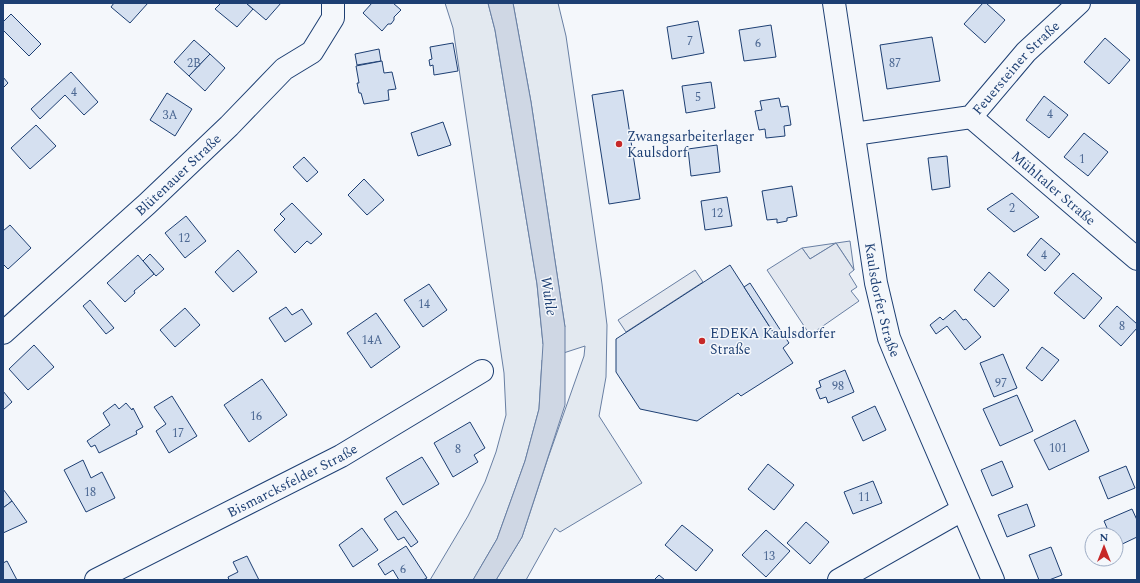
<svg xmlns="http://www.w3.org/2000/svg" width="1140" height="583" font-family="Spectral,serif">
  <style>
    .green { fill: #e3e9f0; stroke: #687fa3 }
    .parking { fill: #e3e8f0; stroke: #687fa3 }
    .water { fill: #cfd7e4; stroke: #687fa3 }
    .building { fill: #d5e0f0; stroke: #1d3f73 }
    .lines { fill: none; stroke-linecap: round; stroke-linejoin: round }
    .minor-casing { stroke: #1d3f73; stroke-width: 24 }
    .major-casing { stroke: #1d3f73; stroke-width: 24 }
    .minor { stroke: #f4f7fb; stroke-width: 22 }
    .major { stroke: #f4f7fb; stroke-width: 22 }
    .poi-dot { fill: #c62828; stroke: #f4f7fb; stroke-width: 1.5 }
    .labels { text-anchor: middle; stroke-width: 3; stroke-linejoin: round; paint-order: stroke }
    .number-label { font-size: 12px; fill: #4b6792 }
    .street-label { font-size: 14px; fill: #1d3f73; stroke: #f4f7fb }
    .poi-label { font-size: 14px; fill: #1d3f73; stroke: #f4f7fb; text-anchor: start }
    .water-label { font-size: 15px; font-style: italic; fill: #1d3f73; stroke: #f4f7fb }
  </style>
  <rect width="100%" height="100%" fill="#f4f7fb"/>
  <g class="green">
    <path d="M445,3H488L495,30L537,284L543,344L565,327L531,102L513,3H558L566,36L602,284L607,325L606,377L599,416L642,483L560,532L555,528L526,580H496L522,537L548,458L584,356L585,346L542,360L539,409L525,461L497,539L473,580H430L468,516L485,482L496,452L506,415L504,373L453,28Z"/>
    <path d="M850,241L854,270L836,243L810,259L802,248Z"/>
  </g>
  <g class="parking">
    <path d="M836,243L854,270L849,274L857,287L851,291L859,301L810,335L767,270L802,248L810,259Z"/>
    <path d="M695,270L703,282L626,332L618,320Z"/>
  </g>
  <path class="water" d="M488,3H513L531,102L565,327V405L522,537L496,580H473L497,539L525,461L539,409L543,344L537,284L495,30Z"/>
  <g class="building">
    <path d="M114,3H148L130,23L111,7Z"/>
    <path d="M221,3H246L253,9L237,27L215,9Z"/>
    <path d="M246,3H281L266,20Z"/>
    <path d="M372,3H393L401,10L394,17V20L391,24H388L382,31L363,13Z"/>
    <path d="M983,3H986L1005,20L985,43L964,24Z"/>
    <path d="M11,14L41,44L29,56L3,30V22Z"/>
    <path d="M698,21L704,53L672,59L667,27Z"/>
    <path d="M771,25L776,57L744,61L739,30Z"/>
    <path d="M932,37L940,81L887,89L880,45Z"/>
    <path d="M1105,38L1130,60L1109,84L1084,62Z"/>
    <path d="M194,40L210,54L189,76L174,62Z"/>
    <path d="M453,43L458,71L434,75L433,65L430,66L429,60L432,59L430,47Z"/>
    <path d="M379,49L381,61L357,65L355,54Z"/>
    <path d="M210,54L225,68L205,91L189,76Z"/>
    <path d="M382,61L384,73L392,72L396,89L388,90L389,100L364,104L361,93H359L357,83H359L356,66Z"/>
    <path d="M71,72L98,102L84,115L65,95L40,119L31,109Z"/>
    <path d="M3,77L8,83L3,88Z"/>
    <path d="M711,82L715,108L686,113L682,86Z"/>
    <path d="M623,90L640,199L609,204L592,95Z"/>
    <path d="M167,93L192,109L175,136L150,120Z"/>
    <path d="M1044,96L1068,115L1049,138L1026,120Z"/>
    <path d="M779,98L781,107L788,106L791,125L784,126L785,136L766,138L765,129L759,130L755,111L762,110L760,101Z"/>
    <path d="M443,122L451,145L418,156L411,133Z"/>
    <path d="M36,125L56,146L30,169L11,148Z"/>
    <path d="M1084,133L1108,152L1088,176L1064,157Z"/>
    <path d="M717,145L720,172L691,176L688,149Z"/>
    <path d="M947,156L950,187L932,190L928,158Z"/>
    <path d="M304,157L318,172L307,182L293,167Z"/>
    <path d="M364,179L384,200L367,215L348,195Z"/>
    <path d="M792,186L797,216L787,218V221L777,223V219L767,220L762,191Z"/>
    <path d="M1012,193L1039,217L1014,232L987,209Z"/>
    <path d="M727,197L732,226L705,230L701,201Z"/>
    <path d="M292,203L322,234L311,244L307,241L295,253L274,230L285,219L280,214Z"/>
    <path d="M186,216L206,241L185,258L165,233Z"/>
    <path d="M10,225L31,248L8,269L3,264V231Z"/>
    <path d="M1041,238L1060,254L1045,271L1027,255Z"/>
    <path d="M238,250L257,272L233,292L215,272Z"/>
    <path d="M150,254L164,269L156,276L143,261Z"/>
    <path d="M138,255L154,274L134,291L135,293L125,302L107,283Z"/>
    <path d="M730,265L775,335L781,331L789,343L783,348L793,363L741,396L738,393L697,421L640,409L616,372V339Z"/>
    <path d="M989,272L1009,290L994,307L974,290Z"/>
    <path d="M1073,273L1102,298L1084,319L1054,293Z"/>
    <path d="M750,283L781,331L775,335L744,287Z"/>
    <path d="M429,284L447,310L423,327L404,300Z"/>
    <path d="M90,300L114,328L106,334L83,306Z"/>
    <path d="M1117,306L1137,324V328L1121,346L1099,326Z"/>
    <path d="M286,307L292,315L302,309L312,324L285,342L269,318Z"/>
    <path d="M185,308L200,325L175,347L160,330Z"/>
    <path d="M955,310L963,320L966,319L981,337L965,350L947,326L936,334L930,325L940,317L943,320Z"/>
    <path d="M376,313L400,347L371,368L347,333Z"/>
    <path d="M34,345L54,367L28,390L9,369Z"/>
    <path d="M1042,347L1059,360L1042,381L1026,368Z"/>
    <path d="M1003,354L1017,388L994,397L980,363Z"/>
    <path d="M845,370L854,392L828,403L826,397L820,399L816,389L821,387L819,381Z"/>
    <path d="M262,379L287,415L249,442L224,405Z"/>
    <path d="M3,391L12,402L3,410Z"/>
    <path d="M1017,395L1033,431L1000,446L983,409Z"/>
    <path d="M172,396L197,436L169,453L156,431L166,424L154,407Z"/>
    <path d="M126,403L132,410L133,408L143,427L136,431L137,434L99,453L95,445L91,447L87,441L110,425L103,413L115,404L119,409Z"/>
    <path d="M875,406L886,430L863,441L852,417Z"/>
    <path d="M1075,420L1089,451L1049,470L1034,440Z"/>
    <path d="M470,422L485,448L474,455L478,462L453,477L434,443Z"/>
    <path d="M422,457L439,484L403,505L386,478Z"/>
    <path d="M83,460L91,478L102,472L115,498L86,512L64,470Z"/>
    <path d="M1002,461L1013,487L992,496L981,470Z"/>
    <path d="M768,464L794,485L774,510L748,489Z"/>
    <path d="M1126,466L1135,488L1108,499L1099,477Z"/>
    <path d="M873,481L882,503L853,514L844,492Z"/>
    <path d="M3,489L12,501L3,508Z"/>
    <path d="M12,501L27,522L3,533V508Z"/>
    <path d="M1027,504L1035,526L1007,537L998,515Z"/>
    <path d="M1132,509L1137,520V537L1116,547V535H1110L1104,521Z"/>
    <path d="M396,511L418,542L411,547L404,537L398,540L384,519Z"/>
    <path d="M806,522L829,542L810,564L787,543Z"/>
    <path d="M682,525L713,550L696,571L665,545Z"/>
    <path d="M362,528L378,550L353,567L339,545Z"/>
    <path d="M766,530L790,551L766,577L742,555Z"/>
    <path d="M406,546L427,578L423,580H399L393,570L385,575L378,564Z"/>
    <path d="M1051,547L1062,575L1049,580H1039L1029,555Z"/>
    <path d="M247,556L259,580H229L228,577L238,572L233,562Z"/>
    <path d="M7,561L17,580H3V562V563Z"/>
    <path d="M659,575L665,580H654Z"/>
  </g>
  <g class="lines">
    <g class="minor-casing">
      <g id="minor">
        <path id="s1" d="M971,117L1137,259"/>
        <path id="s2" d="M854,134L971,117L1026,52L1079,3"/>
        <path id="s3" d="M3,333L147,204L229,126L284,69L312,52L333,18V3"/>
        <path id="s4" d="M96,580L341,456L482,371"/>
        <path d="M839,580L962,510"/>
      </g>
    </g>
    <g class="major-casing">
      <g id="major">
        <path id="s5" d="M834,3L876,283L889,338L898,360L993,580"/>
      </g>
    </g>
    <use href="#minor" class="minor"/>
    <use href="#major" class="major"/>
  </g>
  <g class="poi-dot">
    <circle cx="619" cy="144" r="4"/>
    <circle cx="702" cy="341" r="4"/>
  </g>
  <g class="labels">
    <g class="number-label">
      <text x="690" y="45">7</text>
      <text x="758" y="47">6</text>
      <text x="194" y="67">2B</text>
      <text x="895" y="67">87</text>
      <text x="74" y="96">4</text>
      <text x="698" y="101">5</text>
      <text x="1050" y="118">4</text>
      <text x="170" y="119">3A</text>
      <text x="1082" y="163">1</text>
      <text x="1012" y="212">2</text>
      <text x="717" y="217">12</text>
      <text x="184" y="242">12</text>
      <text x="1044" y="259">4</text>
      <text x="424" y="308">14</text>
      <text x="1122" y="330">8</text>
      <text x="372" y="344">14A</text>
      <text x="1001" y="387">97</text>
      <text x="838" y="390">98</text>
      <text x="256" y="420">16</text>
      <text x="178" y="437">17</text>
      <text x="1058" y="452">101</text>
      <text x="458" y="453">8</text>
      <text x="90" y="496">18</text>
      <text x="864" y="501">11</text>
      <text x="769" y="560">13</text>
      <text x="403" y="573">6</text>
    </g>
    <g class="street-label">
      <text dy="5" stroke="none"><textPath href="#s2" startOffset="185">Feuersteiner Straße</textPath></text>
      <text dy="5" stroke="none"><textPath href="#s3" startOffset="236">Blütenauer Straße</textPath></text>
      <text dy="5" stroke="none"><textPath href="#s1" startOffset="109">Mühltaler Straße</textPath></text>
      <text dy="5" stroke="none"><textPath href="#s5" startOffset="301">Kaulsdorfer Straße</textPath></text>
      <text dy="5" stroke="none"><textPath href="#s4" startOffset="220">Bismarcksfelder Straße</textPath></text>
    </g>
    <g class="poi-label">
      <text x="627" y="141">Zwangsarbeiterlager<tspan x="627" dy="16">Kaulsdorf</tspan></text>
      <text x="710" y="338">EDEKA Kaulsdorfer<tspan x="710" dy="16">Straße</tspan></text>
    </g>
    <g class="water-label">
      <text transform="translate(549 296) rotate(81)" y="5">Wuhle</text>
    </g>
  </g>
  <rect width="1140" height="583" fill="none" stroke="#1d3f73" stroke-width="8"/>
  <g transform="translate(1104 547)"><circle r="19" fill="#f4f7fb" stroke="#9eadc5"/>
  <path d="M0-3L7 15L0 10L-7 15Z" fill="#c62828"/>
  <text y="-6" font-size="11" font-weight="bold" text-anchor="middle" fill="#1d3f73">N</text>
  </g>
</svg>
